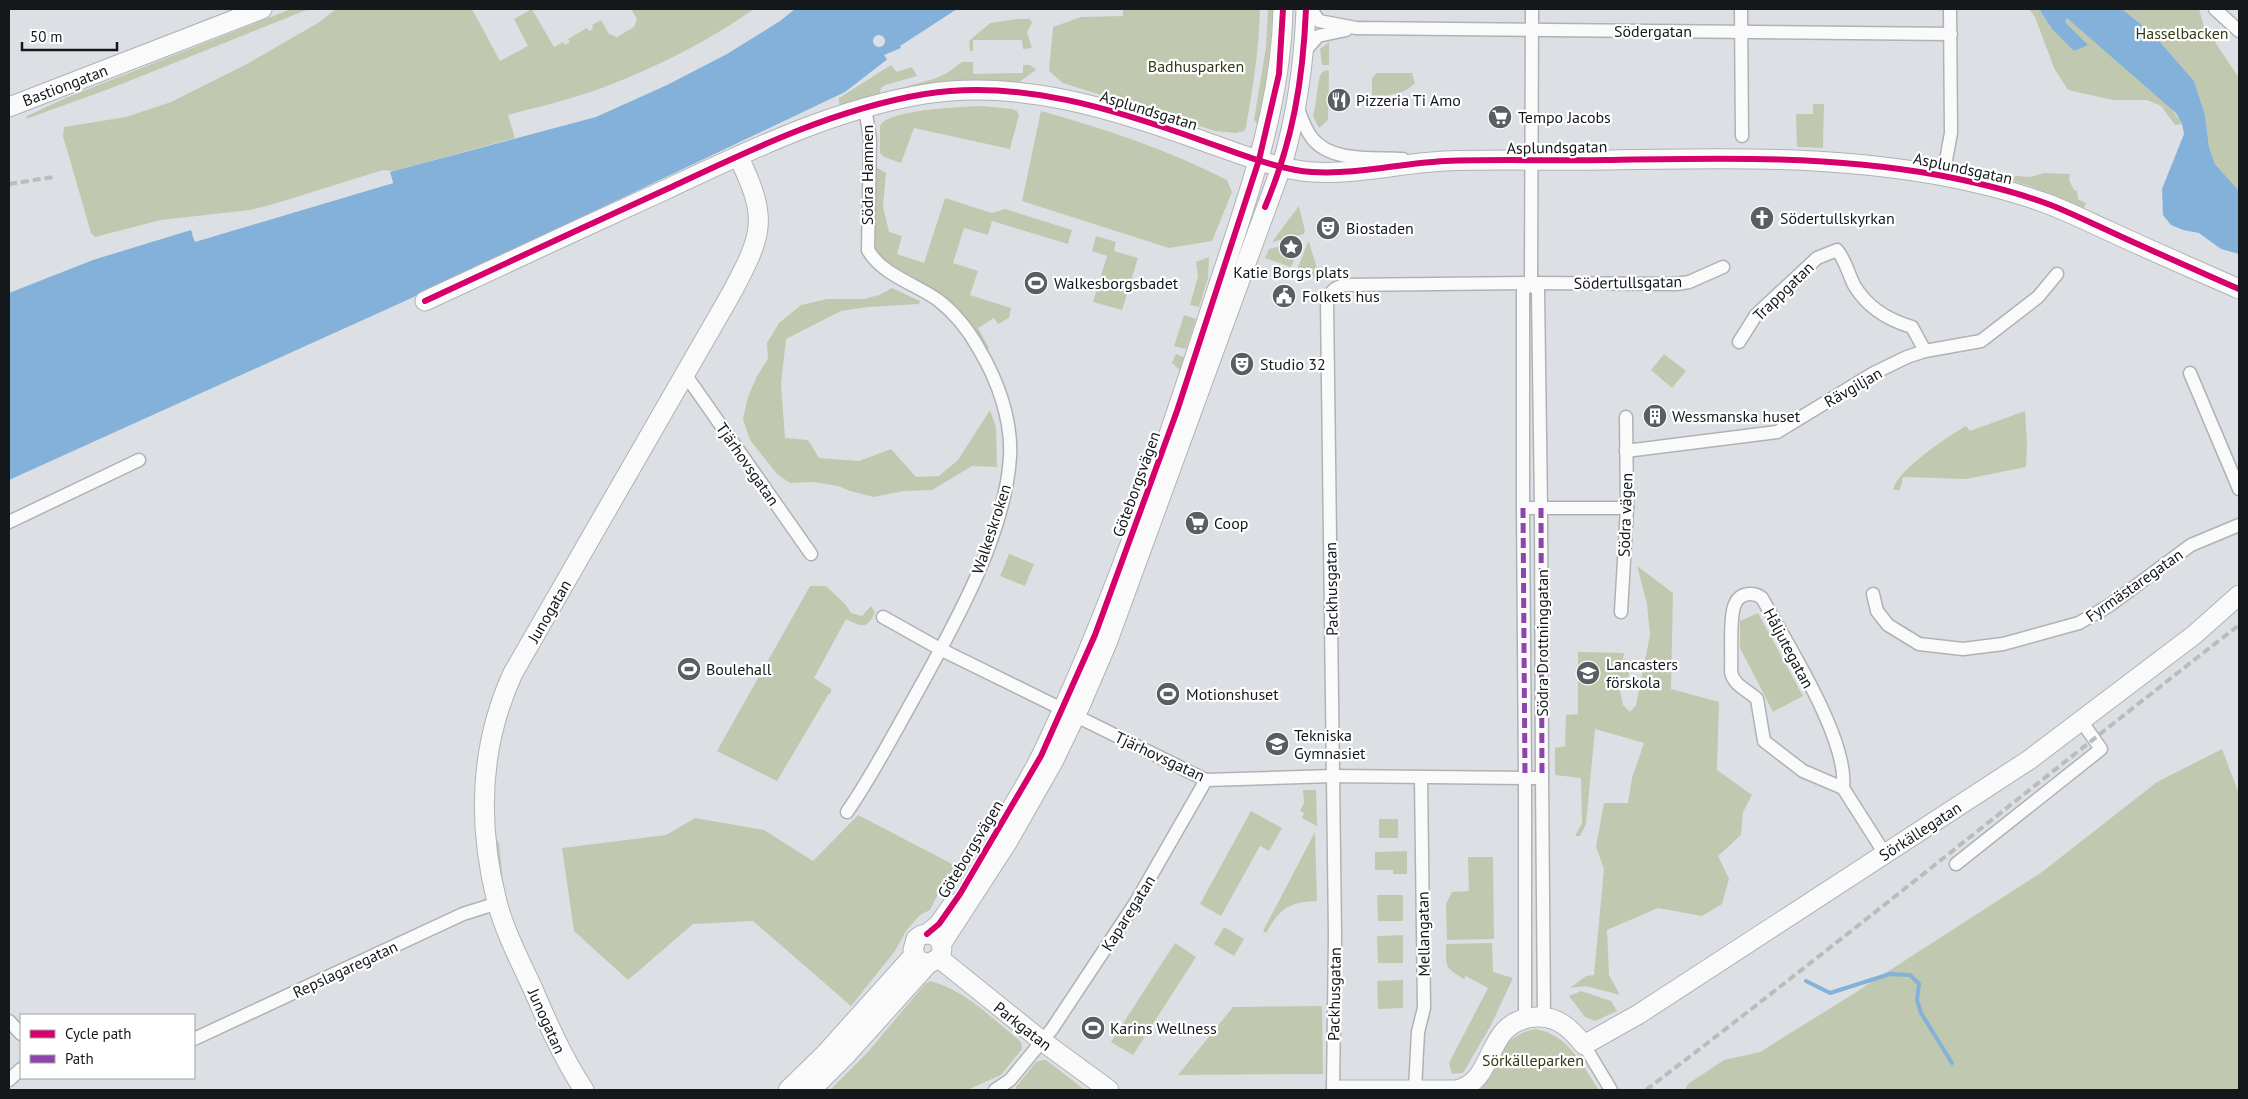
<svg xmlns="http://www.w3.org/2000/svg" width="2248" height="1099" font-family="'PT Sans',sans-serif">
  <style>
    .green { fill: #c0c9af }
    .water { fill: #83b1da }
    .pier { fill: #dce0e4 }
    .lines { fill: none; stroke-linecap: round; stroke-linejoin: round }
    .stream { stroke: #83b1da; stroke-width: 4 }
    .street-casing { stroke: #afb2b5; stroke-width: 15 }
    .secondary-casing { stroke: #afb2b5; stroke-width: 21 }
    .street { stroke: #fafafb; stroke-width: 12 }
    .secondary { stroke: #fafafb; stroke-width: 19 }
    .rail { stroke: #bbbbbd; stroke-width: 4; stroke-dasharray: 8 4; stroke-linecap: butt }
    .quiet { stroke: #8e44ad; stroke-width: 5; stroke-dasharray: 10 5; stroke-linecap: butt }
    .cycleway-casing { stroke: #fff; stroke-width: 9 }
    .cycleway { stroke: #d6006c; stroke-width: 6 }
    .labels { text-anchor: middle; stroke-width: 4.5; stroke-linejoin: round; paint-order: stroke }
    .street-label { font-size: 16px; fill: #15181a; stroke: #fff }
    .park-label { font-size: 16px; fill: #333a17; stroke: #fff }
    .poi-label { font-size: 16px; fill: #15181a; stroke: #fff; text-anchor: start }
  </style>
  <rect width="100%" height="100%" fill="#dce0e4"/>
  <g class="green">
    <path d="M291,9H309L109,89L26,119L27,116L68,97Z"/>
    <path d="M336,9H472L500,61L528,46L514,19L532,9L554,47L563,42L565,45L570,42L568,39L587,28L589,31L593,29L592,25L601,20L609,34L617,37L634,27L637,19L631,9H754C706,43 638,77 581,95C557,103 532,108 508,115L515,138L394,171L383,170L274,204L250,210L161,220L95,237L91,233L63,136L64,127L126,117L171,102L245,65L318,23Z"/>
    <path d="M1123,9H1260C1259,49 1253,87 1246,127L1244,131L1236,133L1215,131L1063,83L1049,71L1053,27L1081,17L1123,16Z"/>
    <path d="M1268,9H1273L1270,48L1261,122L1257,123L1254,120L1266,47Z"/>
    <path d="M2029,9H2039L2052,29L2087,45L2065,22L2067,18L2069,19L2169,105L2182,124L2175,125L2161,106L2147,100H2113L2068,90L2054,68L2035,17Z"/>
    <path d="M2122,9H2199L2203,24L2239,78V191L2215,164L2209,147L2205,115L2194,81L2153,34Z"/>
    <path d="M1017,19H1030L1032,23L1027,32L1032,48L1023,49L1022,40H973V51H970L969,41L990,23Z"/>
    <path d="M1329,42V65H1322L1320,49Z"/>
    <path d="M962,62H973V74L1023,73V65H1030L1036,70L1019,82H1000L888,94L889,91L934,79L947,73Z"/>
    <path d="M891,65L897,72L912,67L917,76L885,85L881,88L879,96L842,107L839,103V98Z"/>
    <path d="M1329,70L1328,120L1319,128L1313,116C1317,105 1317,80 1321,74C1324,70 1325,71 1329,70Z"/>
    <path d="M1377,73H1412L1415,83C1402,96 1389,95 1372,96V78Z"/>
    <path d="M1813,104H1824L1823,148L1797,147L1796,114H1813Z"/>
    <path d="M982,106L1012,109L1017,111L1019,115L1010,149L914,128L901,163L884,157L880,153V126C888,109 963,107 982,106Z"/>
    <path d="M1041,111C1106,129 1168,150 1227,180L1232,192L1212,241L1169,248L1022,201Z"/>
    <path d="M876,167L886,173L883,206L889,232L902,236L897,254L924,263L945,198L992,213L1005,209L1072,230L1068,244L992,221L988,235L964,228L953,263L978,271L970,295L1011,308L1009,318L998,324L994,318L978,328L989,348L983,351L901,272L878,257L875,245Z"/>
    <path d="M1974,170H1977L2012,178L2016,176L2030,177L2044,173L2070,174L2069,180L2074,190L2077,191L2078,199L2086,203L2084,208L2030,186Z"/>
    <path d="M1299,206L1305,231L1304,234L1272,242Z"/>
    <path d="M1096,236L1116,242L1114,251L1138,258L1122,310L1093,302L1107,256L1092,251Z"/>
    <path d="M1301,241L1291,267L1265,258L1269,249Z"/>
    <path d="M1308,242H1309L1320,278L1295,275Z"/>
    <path d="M1209,257L1208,278L1199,307L1190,305L1198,276L1196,262Z"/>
    <path d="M892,288L920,301L919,304L868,307L841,311L786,339L781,384L785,438L808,440L819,458L859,461L891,449L916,477L939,476L958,460L990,410L996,427L997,467L972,466L932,490L904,491L874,497L850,491L838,486L813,482L790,483L777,474L750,440L743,419L748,397L757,376L768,359L767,343L779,323L801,305L827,299H864L879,295Z"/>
    <path d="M1184,315L1196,319L1186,349L1174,346Z"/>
    <path d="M1176,354L1184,357L1180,370L1172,363Z"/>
    <path d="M1664,354L1686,371L1672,388L1651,370Z"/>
    <path d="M2025,411L2027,444L2026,467L1966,479L1903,477L1900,490H1894C1892,474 1951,434 1966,426L1970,431Z"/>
    <path d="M1009,554L1034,564L1025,586L1000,576Z"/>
    <path d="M1637,566L1673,593L1671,689L1719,702L1717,770L1752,795L1743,812L1741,835L1718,856L1729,879L1722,904L1702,916L1658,908L1607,930L1609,975L1620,995L1586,986L1570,988L1586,976L1594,975L1604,869L1596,847L1604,803H1628L1632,778L1644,743L1595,729L1586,824L1580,836H1575L1582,823L1581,778L1555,775V748L1565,746L1566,715L1578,714V652L1624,653L1623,659L1631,660L1627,686H1619L1623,705L1630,712L1636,705L1650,635L1647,604Z"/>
    <path d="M810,586H826L846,605L851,613L862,616L871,606L875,612C867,631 861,626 846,619L814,678L831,689V693L828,695L777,781L717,751Z"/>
    <path d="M1758,613L1803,696L1773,712L1740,648V621Z"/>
    <path d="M2222,749L2239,794V1090H1685L1688,1084L1724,1060L1760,1052L1853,994L2042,872L2157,782Z"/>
    <path d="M1303,790H1316L1317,826L1302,818L1304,813L1300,811L1304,803Z"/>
    <path d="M1251,811L1282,828L1269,851L1260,846L1221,916L1200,904Z"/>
    <path d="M858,815L958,867L938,894L930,910L920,915L906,931L895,951L851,1006L753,921L693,924L628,980L574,931L562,848L666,835L695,818L764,830L813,861Z"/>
    <rect x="1379" y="819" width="19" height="19"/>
    <path d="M1315,832L1317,901C1288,902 1280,909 1266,933L1263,931Z"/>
    <path d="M495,837L499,843L504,890L498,866Z"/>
    <path d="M1407,851V874H1393V870H1375V852Z"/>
    <path d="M1468,857H1493L1494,939L1447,940L1446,904L1452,892L1469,891Z"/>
    <path d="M1377,895H1403V921H1378Z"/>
    <path d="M1224,927L1244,939L1234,956L1214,944Z"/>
    <path d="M1403,935V963H1378L1377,936Z"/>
    <path d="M1175,943L1196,957L1133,1055L1111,1042Z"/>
    <path d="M1492,943L1493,972L1513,978L1491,1025L1463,1073L1452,1074L1449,1063L1488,988L1466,976L1464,979C1444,967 1446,967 1446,944Z"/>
    <path d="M1403,980V1008L1378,1009L1377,981Z"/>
    <path d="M930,981C964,989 994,1020 1021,1042L1022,1049L1001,1075L967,1090H830L867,1053L925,984Z"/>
    <path d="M1581,991L1611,1001L1617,1011L1595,1021L1585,1017L1569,996Z"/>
    <path d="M1322,1006L1323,1074L1178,1075L1233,1007Z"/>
    <path d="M1536,1029C1569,1035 1582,1065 1599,1090H1481C1495,1063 1502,1034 1536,1029Z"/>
    <path d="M1042,1060H1046L1085,1090H1016V1087L1036,1062Z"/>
  </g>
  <g class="water">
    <path d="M795,9H962L902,48L845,92L405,301L9,480V293L93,260L191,230L195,241L393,183L390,172L596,117L667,85L727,54L780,21Z"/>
    <path d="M2039,9H2122L2153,34L2194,81L2205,115L2209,147L2215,164L2239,191V254L2221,249L2199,233L2183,230L2171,225L2163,215L2162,189L2184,134L2182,124L2176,113L2067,18L2065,22L2088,45L2074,51L2052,29Z"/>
  </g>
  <g class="pier">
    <path d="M957,9H964L888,61L884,55L901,48L900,46Z"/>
    <circle cx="879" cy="41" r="6"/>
    <path d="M391,176L393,183L195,242L192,234H195L196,238L390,182L389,177Z"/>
  </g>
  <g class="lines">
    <path class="stream" d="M1806,981L1830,993L1890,974L1910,975L1919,984L1917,1000L1921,1013L1952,1063"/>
    <g class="street-casing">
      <g id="street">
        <path d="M1311,9L1319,21L1356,28L1951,34"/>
        <path d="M1741,9L1742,136"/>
        <path d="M2215,9L2239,31"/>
        <path d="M1304,52L1318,36L1346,30"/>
        <path d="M1297,106C1301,117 1305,129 1312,138C1331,163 1375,157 1403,159"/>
        <path d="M1943,176L1951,133L1950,9"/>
        <path d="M1531,283L1523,291V508H1541L1538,291L1531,283L1532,9"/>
        <path d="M1739,342L1756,315L1817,258L1837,250C1846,261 1848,273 1854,285C1867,307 1888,320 1912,327L1925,351"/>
        <path d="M2190,373L2239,489"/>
        <path d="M685,374L811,554"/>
        <path d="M1626,451L1777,432L1874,373L1907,357L1925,351L1981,341L2038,297L2057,274"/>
        <path d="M9,522L139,460"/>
        <path d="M1873,594L1877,611L1888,625L1919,644L1963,649L2003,644L2079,623L2110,605L2191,545L2239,525"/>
        <path d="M1621,612L1627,508L1626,417"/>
        <path d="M883,617L940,649L1206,780L1333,776L1525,778L1523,508"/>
        <path d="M1542,778L1541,508H1627"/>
        <path d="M1843,788L1803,771L1764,741L1757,699C1748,690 1734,686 1731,672C1732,656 1729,617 1735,604C1740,592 1754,592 1762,598C1786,642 1849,740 1843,788L1885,854"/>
        <path d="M847,812C872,776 892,737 914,698C952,629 1005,537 1010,457C1012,420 998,381 979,349C969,331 955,313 938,300C916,284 882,275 868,250L870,139L865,108"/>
        <path d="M1956,864L2101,749L2082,722"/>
        <path d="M1525,1018V778H1542L1544,1017"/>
        <path d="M9,1021L21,1034"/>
        <path d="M194,1039L463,914L498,903"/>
        <path d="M1584,1045L1611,1090"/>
        <path d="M9,1080L21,1069"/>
        <path d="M1415,1089L1418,1032L1424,1008L1421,777"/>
        <path d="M995,1090L1010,1080L1052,1029L1136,902L1206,780"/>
        <path d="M1333,1090L1335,935L1327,301C1331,291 1334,288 1344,285L1531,283L1676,284L1689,282L1723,267"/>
      </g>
    </g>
    <g class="secondary-casing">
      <g id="secondary">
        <path d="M9,107L262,9"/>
        <path d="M425,301C506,263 586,226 667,189C750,150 834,109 925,94C1020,79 1114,109 1203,141C1235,152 1279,170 1312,172C1357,175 1401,163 1445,161C1498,159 1553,161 1606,160C1717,158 1828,155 1938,175C1975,182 2013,191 2048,204C2069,212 2089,222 2109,231C2152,251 2196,270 2239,289"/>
        <path d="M996,834C1012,808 1029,781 1042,754C1111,611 1162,458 1211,308C1243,210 1281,113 1283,9"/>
        <path d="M927,934L939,924L953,904"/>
        <path d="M942,943L1008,841L1054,760L1080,706L1107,643L1282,165C1297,114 1304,63 1306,9"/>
        <path d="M939,958L1042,1041L1109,1090"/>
        <path d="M584,1090C563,1058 548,1024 533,989C520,961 505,932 497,902C477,823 479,747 513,673L731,294C763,234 769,219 738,156"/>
        <path d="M788,1090L825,1054L914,955"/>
        <path d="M811,1090L847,1054L928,964L939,958C949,941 930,926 916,939L913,950L917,960L928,964"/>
        <path d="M1341,1090H1457C1499,1079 1482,1020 1537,1017C1558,1016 1571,1029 1584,1045L1639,1014L2029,760L2194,635L2239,595"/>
      </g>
    </g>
    <use href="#street" class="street"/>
    <use href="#secondary" class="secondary"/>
    <g class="rail">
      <path d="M9,184L54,177"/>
      <path d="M1646,1090C1846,938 2041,779 2239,625"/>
    </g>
    <g class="quiet">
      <path d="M1523,508L1525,778"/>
      <path d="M1541,508L1542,778"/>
    </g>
    <g class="cycleway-casing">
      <g id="cycleway">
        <path d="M1265,207C1293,141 1303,80 1306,9"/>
        <path d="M425,301C506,263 586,226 667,189C750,150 834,109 925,94C1020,79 1114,109 1203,141C1235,152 1279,170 1312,172C1357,175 1401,163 1445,161C1498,159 1553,161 1606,160C1717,158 1828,155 1938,175C1975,182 2013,191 2048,204C2069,212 2089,222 2109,231C2152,251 2196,270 2239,289"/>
        <path d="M927,934L939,924L960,894L1041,756L1095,635L1177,411L1259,160L1279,74L1283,9"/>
      </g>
    </g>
    <use href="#cycleway" class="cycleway"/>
  </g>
  <defs>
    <g id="restaurant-disc" transform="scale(1.25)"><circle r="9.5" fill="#5b5e61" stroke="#fff"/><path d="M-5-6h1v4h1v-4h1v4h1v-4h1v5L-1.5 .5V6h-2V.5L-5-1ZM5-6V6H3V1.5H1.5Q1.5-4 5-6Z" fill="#fff"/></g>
    <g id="supermarket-disc" transform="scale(1.25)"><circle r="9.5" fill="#5b5e61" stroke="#fff"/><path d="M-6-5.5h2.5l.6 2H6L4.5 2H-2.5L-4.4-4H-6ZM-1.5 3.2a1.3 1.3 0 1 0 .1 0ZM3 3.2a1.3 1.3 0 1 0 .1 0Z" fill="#fff"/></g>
    <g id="church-disc" transform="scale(1.25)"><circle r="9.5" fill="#5b5e61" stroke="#fff"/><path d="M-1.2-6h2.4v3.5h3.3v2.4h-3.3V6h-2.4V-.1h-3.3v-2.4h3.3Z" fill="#fff"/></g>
    <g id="theatre-disc" transform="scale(1.25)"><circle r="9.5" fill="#5b5e61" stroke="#fff"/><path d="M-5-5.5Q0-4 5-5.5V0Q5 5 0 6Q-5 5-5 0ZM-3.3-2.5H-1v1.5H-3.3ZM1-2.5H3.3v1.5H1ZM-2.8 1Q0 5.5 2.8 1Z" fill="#fff"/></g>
    <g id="sight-disc" transform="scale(1.25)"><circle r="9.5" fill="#5b5e61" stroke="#fff"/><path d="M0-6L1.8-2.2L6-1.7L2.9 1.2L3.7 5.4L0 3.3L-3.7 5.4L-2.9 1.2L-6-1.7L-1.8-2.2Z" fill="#fff"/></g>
    <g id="stadium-disc" transform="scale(1.25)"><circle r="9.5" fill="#5b5e61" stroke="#fff"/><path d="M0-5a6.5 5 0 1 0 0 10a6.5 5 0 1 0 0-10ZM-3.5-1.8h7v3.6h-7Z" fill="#fff"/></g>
    <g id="civic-disc" transform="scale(1.25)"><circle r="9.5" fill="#5b5e61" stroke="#fff"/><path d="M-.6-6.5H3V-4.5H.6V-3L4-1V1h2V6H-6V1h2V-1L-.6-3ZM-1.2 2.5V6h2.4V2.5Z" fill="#fff"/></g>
    <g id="building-disc" transform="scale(1.25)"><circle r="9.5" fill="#5b5e61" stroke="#fff"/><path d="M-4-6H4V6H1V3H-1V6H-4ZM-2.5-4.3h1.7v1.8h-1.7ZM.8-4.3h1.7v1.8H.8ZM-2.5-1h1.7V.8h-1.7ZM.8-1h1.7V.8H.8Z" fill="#fff"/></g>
    <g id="school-disc" transform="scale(1.25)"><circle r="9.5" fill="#5b5e61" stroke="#fff"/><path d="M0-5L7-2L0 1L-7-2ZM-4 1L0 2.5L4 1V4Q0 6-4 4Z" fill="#fff"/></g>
  </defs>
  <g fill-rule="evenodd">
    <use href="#restaurant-disc" x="1339" y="100"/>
    <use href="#supermarket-disc" x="1500" y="117"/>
    <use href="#church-disc" x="1762" y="218"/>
    <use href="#theatre-disc" x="1328" y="228"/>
    <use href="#sight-disc" x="1291" y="247"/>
    <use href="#stadium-disc" x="1036" y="283"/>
    <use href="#civic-disc" x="1284" y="296"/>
    <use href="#theatre-disc" x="1242" y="364"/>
    <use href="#building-disc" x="1655" y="416"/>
    <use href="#supermarket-disc" x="1197" y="523"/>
    <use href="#stadium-disc" x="689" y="669"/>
    <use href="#school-disc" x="1588" y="673"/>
    <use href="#stadium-disc" x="1168" y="694"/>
    <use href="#school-disc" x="1277" y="744"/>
    <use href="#stadium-disc" x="1093" y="1028"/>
  </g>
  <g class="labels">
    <g class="street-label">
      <text x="1653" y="37">Södergatan</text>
      <text transform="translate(65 85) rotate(-21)" y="6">Bastiongatan</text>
      <text transform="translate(1149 110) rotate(17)" y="6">Asplundsgatan</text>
      <text transform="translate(1557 147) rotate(-1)" y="6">Asplundsgatan</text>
      <text transform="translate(1963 168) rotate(12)" y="6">Asplundsgatan</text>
      <text transform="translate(867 175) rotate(-90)" y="6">Södra Hamnen</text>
      <text transform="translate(1628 282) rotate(-1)" y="6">Södertullsgatan</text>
      <text transform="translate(1783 291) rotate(-44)" y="6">Trappgatan</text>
      <text transform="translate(1853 387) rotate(-30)" y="6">Rävgiljan</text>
      <text transform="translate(748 464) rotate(55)" y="6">Tjärhovsgatan</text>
      <text transform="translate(1136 484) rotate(-70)" y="6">Göteborgsvägen</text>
      <text transform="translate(1625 515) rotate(-88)" y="6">Södra vägen</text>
      <text transform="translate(991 529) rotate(-72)" y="6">Walkeskroken</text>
      <text transform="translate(2134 585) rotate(-35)" y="6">Fyrmästaregatan</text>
      <text transform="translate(1331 589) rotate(-91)" y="6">Packhusgatan</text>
      <text transform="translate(549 611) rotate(-60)" y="6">Junogatan</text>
      <text transform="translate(1542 643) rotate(-90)" y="6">Södra Drottninggatan</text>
      <text transform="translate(1789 648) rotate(62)" y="6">Håljutegatan</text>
      <text transform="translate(1160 756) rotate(25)" y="6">Tjärhovsgatan</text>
      <text transform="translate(1920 831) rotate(-33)" y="6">Sörkällegatan</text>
      <text transform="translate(970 849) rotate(-59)" y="6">Göteborgsvägen</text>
      <text transform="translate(1128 913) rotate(-58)" y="6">Kaparegatan</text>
      <text transform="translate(1423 934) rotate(-91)" y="6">Mellangatan</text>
      <text transform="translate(345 969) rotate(-25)" y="6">Repslagaregatan</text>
      <text transform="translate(1334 994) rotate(-89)" y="6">Packhusgatan</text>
      <text transform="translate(547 1021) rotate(66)" y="6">Junogatan</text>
      <text transform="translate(1023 1026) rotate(38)" y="6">Parkgatan</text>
    </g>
    <g class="park-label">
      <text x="2182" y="39">Hasselbacken</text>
      <text x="1196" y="72">Badhusparken</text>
      <text x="1533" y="1066">Sörkälleparken</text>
    </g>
    <g class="poi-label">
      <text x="1356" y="106">Pizzeria Ti Amo</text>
      <text x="1518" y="123">Tempo Jacobs</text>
      <text x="1780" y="224">Södertullskyrkan</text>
      <text x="1346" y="234">Biostaden</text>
      <text x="1291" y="278" text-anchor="middle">Katie Borgs plats</text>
      <text x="1054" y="289">Walkesborgsbadet</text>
      <text x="1302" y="302">Folkets hus</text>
      <text x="1260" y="370">Studio 32</text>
      <text x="1672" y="422">Wessmanska huset</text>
      <text x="1214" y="529">Coop</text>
      <text x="1606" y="670">Lancasters<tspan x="1606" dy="18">förskola</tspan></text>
      <text x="706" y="675">Boulehall</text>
      <text x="1186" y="700">Motionshuset</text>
      <text x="1294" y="741">Tekniska<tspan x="1294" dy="18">Gymnasiet</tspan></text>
      <text x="1110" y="1034">Karins Wellness</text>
    </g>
  </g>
  <rect width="2248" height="1099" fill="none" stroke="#15181a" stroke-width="20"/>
  <rect x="20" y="1014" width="175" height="65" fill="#ffffff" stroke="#a1a3a3"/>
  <rect x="30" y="1030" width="25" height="8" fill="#d6006c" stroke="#a1a3a3"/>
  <text x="65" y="1039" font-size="15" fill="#15181a">Cycle path</text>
  <rect x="30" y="1055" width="25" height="8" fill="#8e44ad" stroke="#a1a3a3"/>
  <text x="65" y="1064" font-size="15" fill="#15181a">Path</text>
  <path d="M22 42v8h95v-8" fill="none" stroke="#15181a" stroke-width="2.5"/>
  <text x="30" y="42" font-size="15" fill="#15181a" stroke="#ffffff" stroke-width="4" paint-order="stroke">50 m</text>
</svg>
